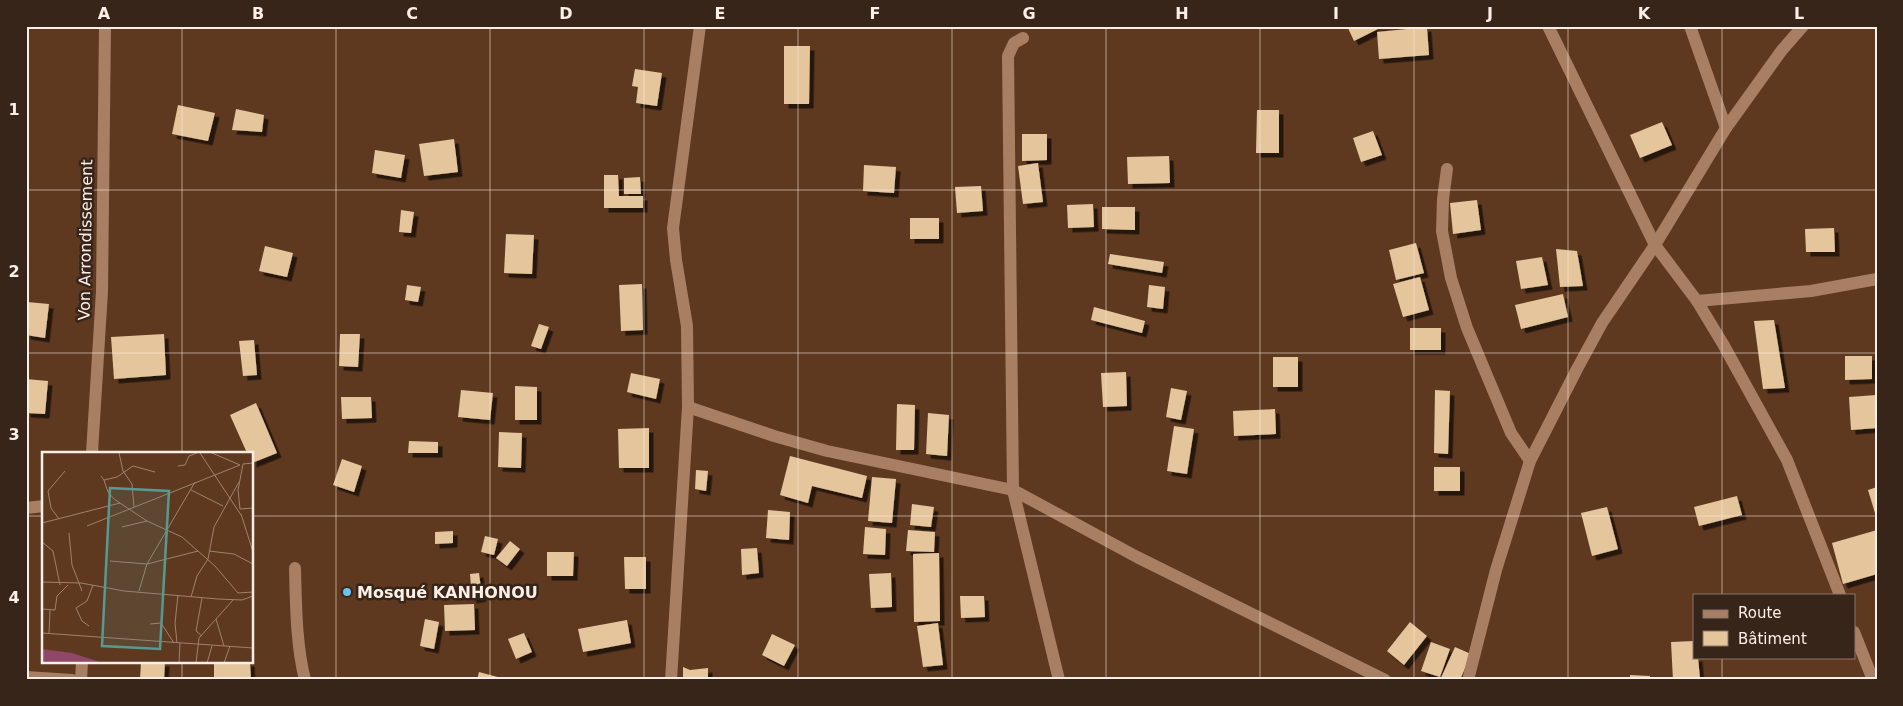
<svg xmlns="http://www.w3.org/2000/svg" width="1903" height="706" font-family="'DejaVu Sans',sans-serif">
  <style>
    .building { fill: #e5c59c; filter: url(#shadow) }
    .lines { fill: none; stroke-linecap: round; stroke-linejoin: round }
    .minor { stroke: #a97f64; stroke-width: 12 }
    .grid { fill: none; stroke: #fdefe6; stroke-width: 1; stroke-opacity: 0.55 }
    .poi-dot { fill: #6bc3f2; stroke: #37251a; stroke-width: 2 }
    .labels { text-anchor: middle; stroke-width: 5; stroke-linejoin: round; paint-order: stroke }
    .street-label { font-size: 16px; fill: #fdefe6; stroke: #37251a }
    .poi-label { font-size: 16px; font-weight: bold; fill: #fdefe6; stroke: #37251a; text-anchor: start }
    .inset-road { fill: none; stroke: #9e826f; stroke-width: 1 }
    .view { fill: #569a92; fill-opacity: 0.15; stroke: #569a92; stroke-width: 2.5 }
    .inset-edge { fill: none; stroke: #fdefe6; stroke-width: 2.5 }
    .neatline { fill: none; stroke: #fdefe6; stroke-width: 2 }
    .grid-label { font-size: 16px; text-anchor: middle; font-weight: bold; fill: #fdefe6 }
  </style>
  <defs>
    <filter id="shadow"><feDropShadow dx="4.5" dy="4.5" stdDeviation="0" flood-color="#0009"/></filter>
  </defs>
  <rect width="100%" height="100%" fill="#5e3920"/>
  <g class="building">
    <path d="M1347,26H1384L1354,41Z"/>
    <path d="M1427,27L1429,55L1379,59L1377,32Z"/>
    <path d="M784,46H810L809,104H784Z"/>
    <path d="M635,69L662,73L657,106L636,103L638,87L632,86Z"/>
    <path d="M178,105L215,113L208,141L172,134Z"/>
    <path d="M236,109L264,115L262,132L232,130Z"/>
    <path d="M1257,110H1279V153H1256Z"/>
    <path d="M1662,122L1672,145L1640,158L1630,135Z"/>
    <path d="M1373,131L1382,155L1361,162L1353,138Z"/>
    <path d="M1022,134H1047V160L1022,161Z"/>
    <path d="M454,139L458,172L424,176L419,144Z"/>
    <path d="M375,150L405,155L401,178L372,173Z"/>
    <path d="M1169,156L1170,183L1128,184L1127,157Z"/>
    <path d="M1038,163L1043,202L1023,204L1018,166Z"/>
    <path d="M864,165L896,167L894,193L863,191Z"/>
    <path d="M604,175H618L619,196H643V208H604Z"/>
    <path d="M640,177L641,194H624V178Z"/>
    <path d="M981,186L983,211L957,213L955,187Z"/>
    <path d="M1477,200L1481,230L1453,234L1450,203Z"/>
    <path d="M1093,204L1094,227L1068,228L1067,205Z"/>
    <path d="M1102,207H1135V230L1102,229Z"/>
    <path d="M401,210L414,212L411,233L399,232Z"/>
    <rect x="910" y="218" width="29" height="21"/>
    <path d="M1834,228L1835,252H1806L1805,229Z"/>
    <path d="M506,234L534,235L532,274L504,273Z"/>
    <path d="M1416,243L1424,273L1396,280L1389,250Z"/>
    <path d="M265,246L293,253L287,277L259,271Z"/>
    <path d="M1556,249L1577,251L1583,286L1560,287Z"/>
    <path d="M1110,254L1164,262L1162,273L1108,264Z"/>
    <path d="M1542,257L1548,285L1521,289L1516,261Z"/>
    <path d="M1420,277L1429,310L1403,317L1393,284Z"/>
    <path d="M642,284L643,330L621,331L619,285Z"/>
    <path d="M407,285L421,287L418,302L405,300Z"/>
    <path d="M1149,285L1165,287L1163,309L1147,307Z"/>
    <path d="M1563,294L1568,317L1521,329L1515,305Z"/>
    <path d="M27,302L49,304L45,338L26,335Z"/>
    <path d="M1094,307L1145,321L1142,333L1091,320Z"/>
    <path d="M1774,320L1785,388L1763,389L1754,321Z"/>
    <path d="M539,324L549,327L541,349L531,346Z"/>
    <rect x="1410" y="328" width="31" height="22"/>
    <path d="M164,334L166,375L114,379L111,337Z"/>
    <path d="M340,334H360L358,367L339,366Z"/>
    <path d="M254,340L257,375L243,376L239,341Z"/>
    <path d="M1845,356H1872V379L1845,380Z"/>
    <rect x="1273" y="357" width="25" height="30"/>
    <path d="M1126,372L1127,406L1103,407L1101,373Z"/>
    <path d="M631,373L660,379L656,399L627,392Z"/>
    <path d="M26,379L48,381L45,414L26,413Z"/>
    <path d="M515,386L537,387V420H515Z"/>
    <path d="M1171,388L1187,391L1181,420L1166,417Z"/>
    <path d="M461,390L493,393L490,420L458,417Z"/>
    <path d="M1435,390L1450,391L1448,454L1434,453Z"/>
    <path d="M1876,395L1877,428L1851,430L1849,397Z"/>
    <path d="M341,397H371L372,418L342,419Z"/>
    <path d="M256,403L277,453L252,463V453H247L230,415Z"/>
    <path d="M897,404L915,405L914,450H896Z"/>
    <path d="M1275,409L1276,434L1234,436L1233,411Z"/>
    <path d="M928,413L949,415L947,456L926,454Z"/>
    <path d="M1174,426L1194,429L1187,474L1167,471Z"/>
    <path d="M649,428V468H619L618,429Z"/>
    <path d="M499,432L522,433L521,468L498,467Z"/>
    <path d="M409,441L438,442V453H408Z"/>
    <path d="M790,456L867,476L862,498L812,486L808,503L780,495Z"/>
    <path d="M342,459L362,466L354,492L333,485Z"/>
    <rect x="1434" y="467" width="26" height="24"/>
    <path d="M696,470L708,471L706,491L695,489Z"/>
    <path d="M872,477L896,479L892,523L868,521Z"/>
    <path d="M1877,487V513H1875L1868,490Z"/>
    <path d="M1737,496L1742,515L1699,526L1694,507Z"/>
    <path d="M912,504L934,507L931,527L910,525Z"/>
    <path d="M1607,507L1618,549L1592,556L1581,513Z"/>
    <path d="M768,510L790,512L789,540L766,538Z"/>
    <path d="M865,527L886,529L885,555L863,554Z"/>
    <path d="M908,530L935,532L934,552L906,551Z"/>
    <path d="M1877,530V574L1843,584L1832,543Z"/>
    <path d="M453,531V543L435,544V532Z"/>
    <path d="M485,536L498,539L494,555L481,552Z"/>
    <path d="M510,541L520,549L507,566L496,558Z"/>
    <path d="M757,548L759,573L742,575L741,549Z"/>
    <path d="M547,552H574L573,576H547Z"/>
    <path d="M939,553L940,621L914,622L913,554Z"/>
    <path d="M624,557H646V589H625Z"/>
    <path d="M479,573L482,597L472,599L470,574Z"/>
    <path d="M891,573L892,607L871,608L869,574Z"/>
    <path d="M960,596H984L985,617L961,618Z"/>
    <path d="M474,604L475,630L445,631L444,605Z"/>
    <path d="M425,619L439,622L434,649L420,646Z"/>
    <path d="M627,620L631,643L583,652L578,629Z"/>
    <path d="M1410,622L1427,636L1404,665L1387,651Z"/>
    <path d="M938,623L943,665L923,667L917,626Z"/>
    <path d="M524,633L532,652L516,659L508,639Z"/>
    <path d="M772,634L795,645L784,666L762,655Z"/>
    <path d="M1694,641V657H1698L1700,679L1673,680L1671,642Z"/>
    <path d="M1431,642L1450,649L1440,677L1421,671Z"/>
    <path d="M1455,647L1471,654L1460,680H1440Z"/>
    <path d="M141,662H165L164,680H140Z"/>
    <path d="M214,662H250L251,680H214Z"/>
    <path d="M683,667L690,670L708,668V680H683Z"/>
    <path d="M479,672L505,679V680H477Z"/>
    <path d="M1630,675L1650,676V680H1630Z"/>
  </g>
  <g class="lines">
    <g class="minor">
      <path d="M1548,26L1655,245L1697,301L1723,344L1787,460L1840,595"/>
      <path d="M1690,26L1726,128"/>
      <path d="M1023,38L1014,43L1008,56L1013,490L1059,680"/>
      <path d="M1447,169L1443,199L1442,231L1451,278L1467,328L1511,433L1530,461"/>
      <path d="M1697,301L1811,291L1877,279"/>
      <path d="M688,407L774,436L827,451L1013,490L1137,557L1385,680"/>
      <path d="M92,453L102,291L105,26"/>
      <path d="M26,508L44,506"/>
      <path d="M295,568C296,604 296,644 305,680"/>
      <path d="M1854,632L1873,680"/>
      <path d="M26,677L72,680"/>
      <path d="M81,680L82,662"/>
      <path d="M671,680L688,407L687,326L676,260L673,228L700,26"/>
      <path d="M1468,680L1496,570L1530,461L1577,369L1602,323L1655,245L1726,128L1782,50L1803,26"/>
    </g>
  </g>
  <path class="grid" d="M182,26V453M336,26V680M490,26V680M644,26V680M798,26V680M952,26V680M1106,26V680M1260,26V680M1414,26V680M1568,26V680M1722,26V595M26,190H1877M26,353H1877M26,516H44M252,516H1877M1722,657V680M182,662V680"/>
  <circle class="poi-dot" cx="347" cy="592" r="5"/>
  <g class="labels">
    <g class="street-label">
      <text transform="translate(85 240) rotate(-89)" y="6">Von Arrondissement</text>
    </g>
    <g class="poi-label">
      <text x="357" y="598">Mosqué KANHONOU</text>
    </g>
  </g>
  <g transform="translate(42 452)">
    <rect width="211" height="211" fill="#5e3920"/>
    <path d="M0,197L30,201L61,211H0Z" fill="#8e4766"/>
    <path class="inset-road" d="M77,1L81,19L90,32L92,55M158,1L199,63M170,1L198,13M211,11L201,12L196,38L198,57L211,56M136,14L143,13L147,4L155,1M59,24L62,28L75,25L91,14L113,20M62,28L66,40L72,47L105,69L140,85L173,114L196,141L211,140M149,38L181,54M199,62L211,100M17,67L9,56L6,39L23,19M0,71L78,51M45,74L198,13M80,75L105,69M27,81L30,113L40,139M0,90L11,99L18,133M167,99L192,102L211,112M68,109L105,112L156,99M0,130L39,131L82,139L176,147L200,148L211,144M97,139L105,112L153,30M149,145L155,124L166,107L172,75L197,30M0,157L13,158L15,144L26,133M174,167L182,194M108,172L119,171L132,191M47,174L40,169L34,156L45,149L51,133M0,181L211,196M7,182L8,158M160,184L154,179L160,146M135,191L133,171L136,143M137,211L138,191M154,211L157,186L191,148M165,211L170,194M182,211L188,194"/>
    <path class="view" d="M68,36L127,39L118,197L60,194Z"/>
    <rect width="211" height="211" class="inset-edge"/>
  </g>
  <rect width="1903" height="706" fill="none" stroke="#37251a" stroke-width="55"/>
  <rect x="1693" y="594" width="162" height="65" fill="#37251a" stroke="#86766c"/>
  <rect x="1703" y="610" width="25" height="8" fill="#a97f64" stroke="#86766c"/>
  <text x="1738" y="618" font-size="15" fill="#fdefe6">Route</text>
  <rect x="1703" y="631" width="25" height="15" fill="#e5c59c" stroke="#86766c"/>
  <text x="1738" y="644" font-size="15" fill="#fdefe6">Bâtiment</text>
  <rect x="28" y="28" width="1848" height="650" class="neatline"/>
  <g class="grid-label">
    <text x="104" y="19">A</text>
    <text x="258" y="19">B</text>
    <text x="412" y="19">C</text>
    <text x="566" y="19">D</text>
    <text x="720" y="19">E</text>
    <text x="875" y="19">F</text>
    <text x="1029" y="19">G</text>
    <text x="1182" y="19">H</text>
    <text x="1336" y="19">I</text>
    <text x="1490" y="19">J</text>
    <text x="1644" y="19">K</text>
    <text x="1799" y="19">L</text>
    <text x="14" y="115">1</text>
    <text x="14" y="277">2</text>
    <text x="14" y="440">3</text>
    <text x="14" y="603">4</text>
  </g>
</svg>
